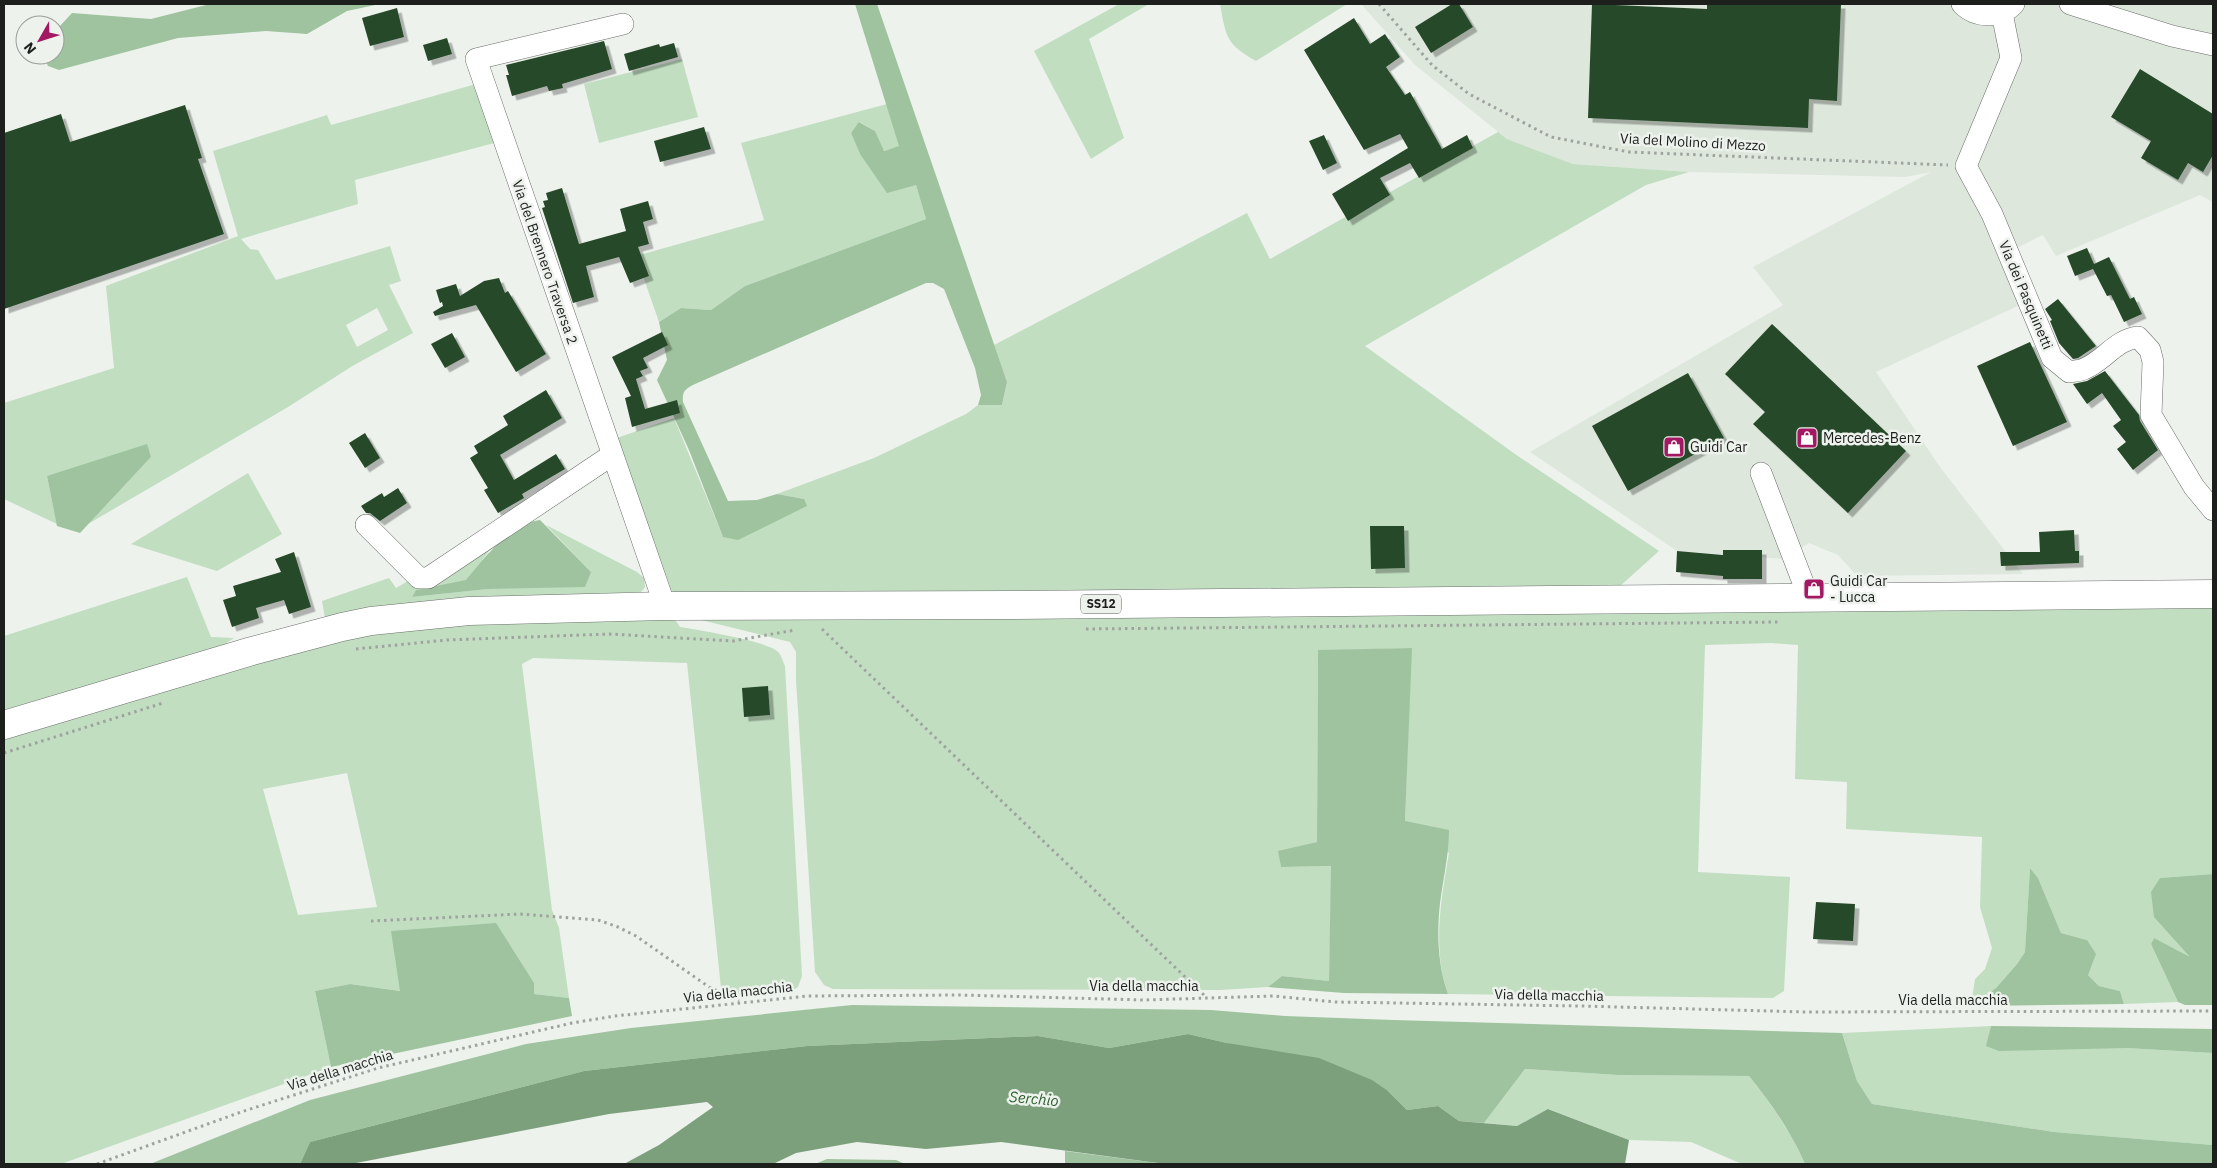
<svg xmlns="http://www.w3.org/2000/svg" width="2217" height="1168" font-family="'IBM Plex Sans',sans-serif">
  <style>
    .built { fill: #dde7dc }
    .green { fill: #c1dec1; fill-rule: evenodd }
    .forest { fill: #9ec39e }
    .water { fill: #7ca07c }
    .building { fill: #284929; filter: url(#shadow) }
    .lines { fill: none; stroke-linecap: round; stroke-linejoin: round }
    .minor-casing { stroke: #6a6e6a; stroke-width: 22 }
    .major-casing { stroke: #6a6e6a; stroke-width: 29 }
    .path { stroke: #9fa39f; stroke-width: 3; stroke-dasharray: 2.5 4; stroke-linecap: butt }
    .minor { stroke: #fff; stroke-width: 21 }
    .major { stroke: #fff; stroke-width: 28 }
    .labels { text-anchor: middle; stroke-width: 5; stroke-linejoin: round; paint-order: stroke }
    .shield { fill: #edf2ed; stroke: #5b5e5b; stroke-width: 1 }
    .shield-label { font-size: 12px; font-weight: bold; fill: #1d1f1d }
    .street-label { font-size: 14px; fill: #1d1f1d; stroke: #edf2ed }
    .poi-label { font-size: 14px; fill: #1d1f1d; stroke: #edf2ed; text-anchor: start }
    .water-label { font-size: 15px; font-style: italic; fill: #2b5f2e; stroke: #edf2ed }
  </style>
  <defs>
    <filter id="shadow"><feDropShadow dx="4.5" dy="4.5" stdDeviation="0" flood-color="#0004"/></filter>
  </defs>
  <rect width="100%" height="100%" fill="#edf2ed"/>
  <path class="built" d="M1361,4H2213V202L2200,195L2056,256L2043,235L2004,254L2024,303L1876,372L1940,467L2023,574L1857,576L1838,555L1809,543L1784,559L1677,551L1530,452L1783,305L1753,267L1931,172L1905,177L1689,172L1573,164L1507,139L1415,65Z"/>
  <g class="green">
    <path d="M1119,4H1149L1089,39L1124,138L1091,159L1034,51Z"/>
    <path d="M1220,4H1347L1256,61C1226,44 1226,37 1220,4Z"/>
    <path d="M682,59L698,117L599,143L584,84Z"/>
    <path d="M476,84L498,142L355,180L358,204L241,239L250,249L258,250L276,280L390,246L401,281L389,285L413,333L354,365L288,407L88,524L151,457L47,476L57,524L4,499V403L114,368L106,286L238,236L213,151L327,115L331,125ZM377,308L388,330L357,347L346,325Z"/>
    <path d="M887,104L900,146L883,151L875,131L860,122L851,133L860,154L916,185L926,219L745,286L711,310L681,308L659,322L636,256L764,220L741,143Z"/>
    <path d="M1498,132L1507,139L1573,164L1689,172L1646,185L1365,346L1515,454L1659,551L1619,587L678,596L671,590L614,439L674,418L723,537L804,499L777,494L874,458L966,414L978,405H1002L1007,382L994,345L1247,213L1270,259Z"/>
    <path d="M248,473L282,534L217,571L131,544Z"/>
    <path d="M529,521L489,551L466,581L416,590L412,597L488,589L591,572L546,525L637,572L644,578L645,587L641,592L590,594L325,618L322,601L389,578L396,588L413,578Z"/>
    <path d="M187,577L211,637L234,638L219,648L4,710V636Z"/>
    <path d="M2213,608V874L2160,878L2192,959L2154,938L2151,944L2178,1002L2124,1004L2120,991L2099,986L2088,975L2087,940L2061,933L2038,878L2030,868L2025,952L2017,964L1996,988L1971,1006L1975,979L1985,969L1992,948L1980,907L1982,837L1846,829L1847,782L1795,779L1798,645L1771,643L1705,645L1698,872L1790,877L1784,991L1773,998L1448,994C1432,948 1441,900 1449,853L1405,822L1411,648L1318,651L1317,842L1279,852L1281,867L1332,866L1329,981L1282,976L1268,987L1220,990L833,989L824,985L815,972L796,680V652L790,642L689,617Z"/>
    <path d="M666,617L676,621L680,627C698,630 768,641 778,652C782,656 783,662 785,666L802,976L798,987L792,991L740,994L721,988L687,663L533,658L522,664L552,910L559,928L569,998L534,994L392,931L401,991L350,984L315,991L331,1067L61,1164H4V735L317,644L377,633L478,622ZM347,773L377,907L298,915L263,789Z"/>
    <path d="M1991,1026L1987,1046L2126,1048L2213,1053V1145L2054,1132L1872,1104L1857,1081L1842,1033Z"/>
    <path d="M1525,1069L1618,1075L1749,1076C1771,1104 1791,1132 1805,1164H1742L1691,1142L1629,1140L1549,1109L1517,1126L1484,1123Z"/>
  </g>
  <g class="forest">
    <path d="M210,4H380L347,11L307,34L266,31L178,38L59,70L48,66L43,55H55V27H59L72,13L151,19Z"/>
    <path d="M855,4H877L1007,382L1002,405H978L981,395L975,368L944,289L933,283H926L695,384C685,389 682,391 683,402L728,501L757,500L777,494L804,499L807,506L738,540L723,537L689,450L657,380L667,360L659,322L681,308L711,310L745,286L926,219L916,185L887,193L860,154L851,133L859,122L875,131L884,151L899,146Z"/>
    <path d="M147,444L151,457L80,533L57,526L47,476Z"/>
    <path d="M540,520L591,572L585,587L488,589L412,597L416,590L466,580C483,559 511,523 540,520Z"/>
    <path d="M1412,648L1405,821L1449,830C1449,859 1441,886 1439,914C1437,941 1439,969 1448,994L1344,993L1268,987L1282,976L1329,981L1331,866L1281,867L1278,851L1317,842L1318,650Z"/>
    <path d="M2030,868L2038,878L2061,933L2087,940L2096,954L2088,975L2099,986L2120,991L2124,1004L1971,1006L1996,988L2017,964L2025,952Z"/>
    <path d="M2213,874V1005H2185L2178,1002L2151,944L2154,938L2190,957L2154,917L2151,892L2160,878Z"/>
    <path d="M496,923L534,983V994L569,998L572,1016L331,1067L315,991L350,984L400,991L391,931Z"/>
    <path d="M852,1005L1211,1010L1285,1016L1393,1020L1842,1033L1857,1081L1872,1104L2054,1132L2213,1145V1164H1805C1791,1132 1771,1103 1749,1076L1618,1075L1525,1069L1484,1123L1459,1121L1438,1106L1407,1110L1388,1091L1227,1043L1188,1034L1109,1048L1038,1036L807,1046L584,1071L310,1142L300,1164H150L310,1100L526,1044L631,1028Z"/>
    <path d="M1991,1026L2213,1029V1053L2126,1048L1999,1051L1986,1046Z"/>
    <path d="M1065,1151L1165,1164H1065Z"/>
    <path d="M827,1159L896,1160L905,1164H815Z"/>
  </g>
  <path class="water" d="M1188,1034L1227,1043L1319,1058L1372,1080L1388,1091L1407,1110L1438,1106L1459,1121L1517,1126L1548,1109L1629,1140L1625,1164H1165L1001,1142L926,1149L857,1142L796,1153L773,1164H624L659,1145L713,1107L707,1102L609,1114L351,1164H300L310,1142L584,1071L807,1046L1038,1036L1109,1048Z"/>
  <g class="building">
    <path d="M1452,4H1459L1473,27L1431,53L1415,27Z"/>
    <path d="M1592,4L1707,9V4H1841L1837,101L1809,99L1808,128L1588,118Z"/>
    <path d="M397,8L404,37L370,46L362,18Z"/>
    <path d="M1354,18L1370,44L1385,34L1400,57L1386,67L1405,95L1410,92L1442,149L1467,135L1473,148L1419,178L1410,163L1380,178L1390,195L1348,221L1332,194L1408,148L1400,134L1364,150L1304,50Z"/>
    <path d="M447,38L452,54L428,61L423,45Z"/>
    <path d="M604,41L612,69L562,84L563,88L549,91L547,86L512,96L506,75H509L506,65Z"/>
    <path d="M674,43L678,57L629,71L624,54L659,44L660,47Z"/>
    <path d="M2140,69L2213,114V155L2203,172L2188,163L2178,180L2141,158L2151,141L2111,117Z"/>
    <path d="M185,105L202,158L198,159L224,234L4,309V133L61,114L70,142Z"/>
    <path d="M704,127L711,149L660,162L654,141Z"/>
    <path d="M1324,135L1337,163L1323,170L1309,141Z"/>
    <path d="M562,188L579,244L626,231L620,209L648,201L653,219L643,222L649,244L638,247L649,276L630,283L619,257L586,266L594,297L573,303L542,208L545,207L543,201L548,200L546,193Z"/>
    <path d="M2087,248L2094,264L2109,257L2130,299L2134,297L2142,314L2124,322L2111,295L2107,296L2093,269L2075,276L2067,256Z"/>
    <path d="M499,278L505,293L508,291L546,354L516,372L476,305L435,316L433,312L443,306L442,302L440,303L436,290L456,284L460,296L484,281Z"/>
    <path d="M2058,299L2096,346L2078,358L2073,359L2059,343L2050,321L2052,320L2045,309Z"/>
    <path d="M1772,324L1906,451L1848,513L1753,424L1765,412L1725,374Z"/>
    <path d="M662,332L668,345L643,358L648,368L640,371L643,376L636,379L645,409L677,400L680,413L632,427L625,398L631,396L612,357Z"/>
    <path d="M452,333L465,357L445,368L431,344Z"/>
    <path d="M2030,342L2067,422L2013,446L1977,366Z"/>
    <path d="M2105,371L2139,415L2140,421L2158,450L2133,470L2117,449L2126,442L2113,426L2121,420L2102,393L2087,404L2073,384L2087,381Z"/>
    <path d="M1688,373L1724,438L1628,491L1592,426Z"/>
    <path d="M546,390L562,418L500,455L514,480L556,454L565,469L522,494L524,498L498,513L484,490L488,488L470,458L478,453L474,446L508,425L503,416Z"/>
    <path d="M365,433L380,458L365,468L349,443Z"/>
    <path d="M398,488L407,503L380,521L370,513H366L361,506L382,493L384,497Z"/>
    <path d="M1370,526H1404L1405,568L1371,569Z"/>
    <path d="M2074,530L2075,551H2079V563L2001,566L2000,552H2040L2039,532Z"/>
    <path d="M1723,550H1762V579H1723V576L1676,572L1677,551L1723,555Z"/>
    <path d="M294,552L311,607L289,614L284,600L256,608L259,618L232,627L223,600L236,596L233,586L281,572L275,559Z"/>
    <path d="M768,686L770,715L744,717L742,688Z"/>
    <path d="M1816,902L1855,904L1853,941L1813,939Z"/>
  </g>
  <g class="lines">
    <g class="minor-casing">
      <g id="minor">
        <path d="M1962,4C1976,18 2000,19 2014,4"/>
        <path d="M2070,4L2172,36L2213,45"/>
        <path d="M2002,13L2011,58L1966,166L1992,214L2052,358L2069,372C2074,371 2080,371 2084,369C2104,361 2115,340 2138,337L2150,350L2153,362L2151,415L2194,487L2213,510"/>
        <path d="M623,24L476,59L665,606"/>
        <path d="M1761,473L1809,598"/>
        <path d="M366,525L419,578H428L612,455"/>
      </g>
    </g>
    <g class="major-casing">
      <path id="major" d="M4,725L252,651L342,627L371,621L469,611L665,606L1011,605L2213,594"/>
    </g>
    <g class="path">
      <path d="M1379,4L1432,65L1469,94L1551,137L1629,152L1948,165"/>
      <path d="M822,629L1206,997"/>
      <path d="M1086,629L1778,622"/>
      <path d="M356,649L447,640L609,634L733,641L795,630"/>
      <path d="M4,753L163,703"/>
      <path d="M371,921L520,914L598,920L618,927L636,936L709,987L739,1001"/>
      <path d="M97,1164L241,1112L378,1068L572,1023L615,1016L808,996L960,995L1144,1000L1273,996L1336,1002L1581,1006L1806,1012L2213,1011"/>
    </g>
    <use href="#minor" class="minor"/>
    <use href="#major" class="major"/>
  </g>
  <defs>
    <g id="shop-square" transform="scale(1.125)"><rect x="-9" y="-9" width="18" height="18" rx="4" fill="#a21862" stroke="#edf2ed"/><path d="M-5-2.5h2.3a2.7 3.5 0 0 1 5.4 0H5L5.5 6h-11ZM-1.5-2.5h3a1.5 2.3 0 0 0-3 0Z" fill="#fff"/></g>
  </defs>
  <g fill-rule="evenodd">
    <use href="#shop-square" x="1807" y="438"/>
    <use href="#shop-square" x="1674" y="447"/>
    <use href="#shop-square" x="1814" y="589"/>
  </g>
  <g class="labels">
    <rect class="shield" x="1081" y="594.5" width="40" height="19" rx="4"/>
    <g class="shield-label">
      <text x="1101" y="608">SS12</text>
    </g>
    <g class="street-label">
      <text transform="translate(1693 142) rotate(3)" y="5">Via del Molino di Mezzo</text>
      <text transform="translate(545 262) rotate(71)" y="5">Via del Brennero Traversa 2</text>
      <text transform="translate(2026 295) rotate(67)" y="5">Via dei Pasquinetti</text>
      <text x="1144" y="991">Via della macchia</text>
      <text transform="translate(738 992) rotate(-6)" y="5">Via della macchia</text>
      <text transform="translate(1549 995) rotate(1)" y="5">Via della macchia</text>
      <text x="1953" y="1005">Via della macchia</text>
      <text transform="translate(340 1070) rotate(-17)" y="5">Via della macchia</text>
    </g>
    <g class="poi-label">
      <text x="1823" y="443">Mercedes-Benz</text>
      <text x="1690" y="452">Guidi Car</text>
      <text x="1830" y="586">Guidi Car<tspan x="1830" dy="16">- Lucca</tspan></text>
    </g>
    <g class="water-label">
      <text transform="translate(1034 1099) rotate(5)" y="5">Serchio</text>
    </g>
  </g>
  <rect width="2217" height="1168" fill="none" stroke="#1d1f1d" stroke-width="10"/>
  <g transform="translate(40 40) rotate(231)"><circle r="24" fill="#edf2ed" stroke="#9a9e9a"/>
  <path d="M0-4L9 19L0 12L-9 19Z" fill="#a21862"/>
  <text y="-8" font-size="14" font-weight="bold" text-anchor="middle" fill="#1d1f1d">N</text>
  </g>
</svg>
